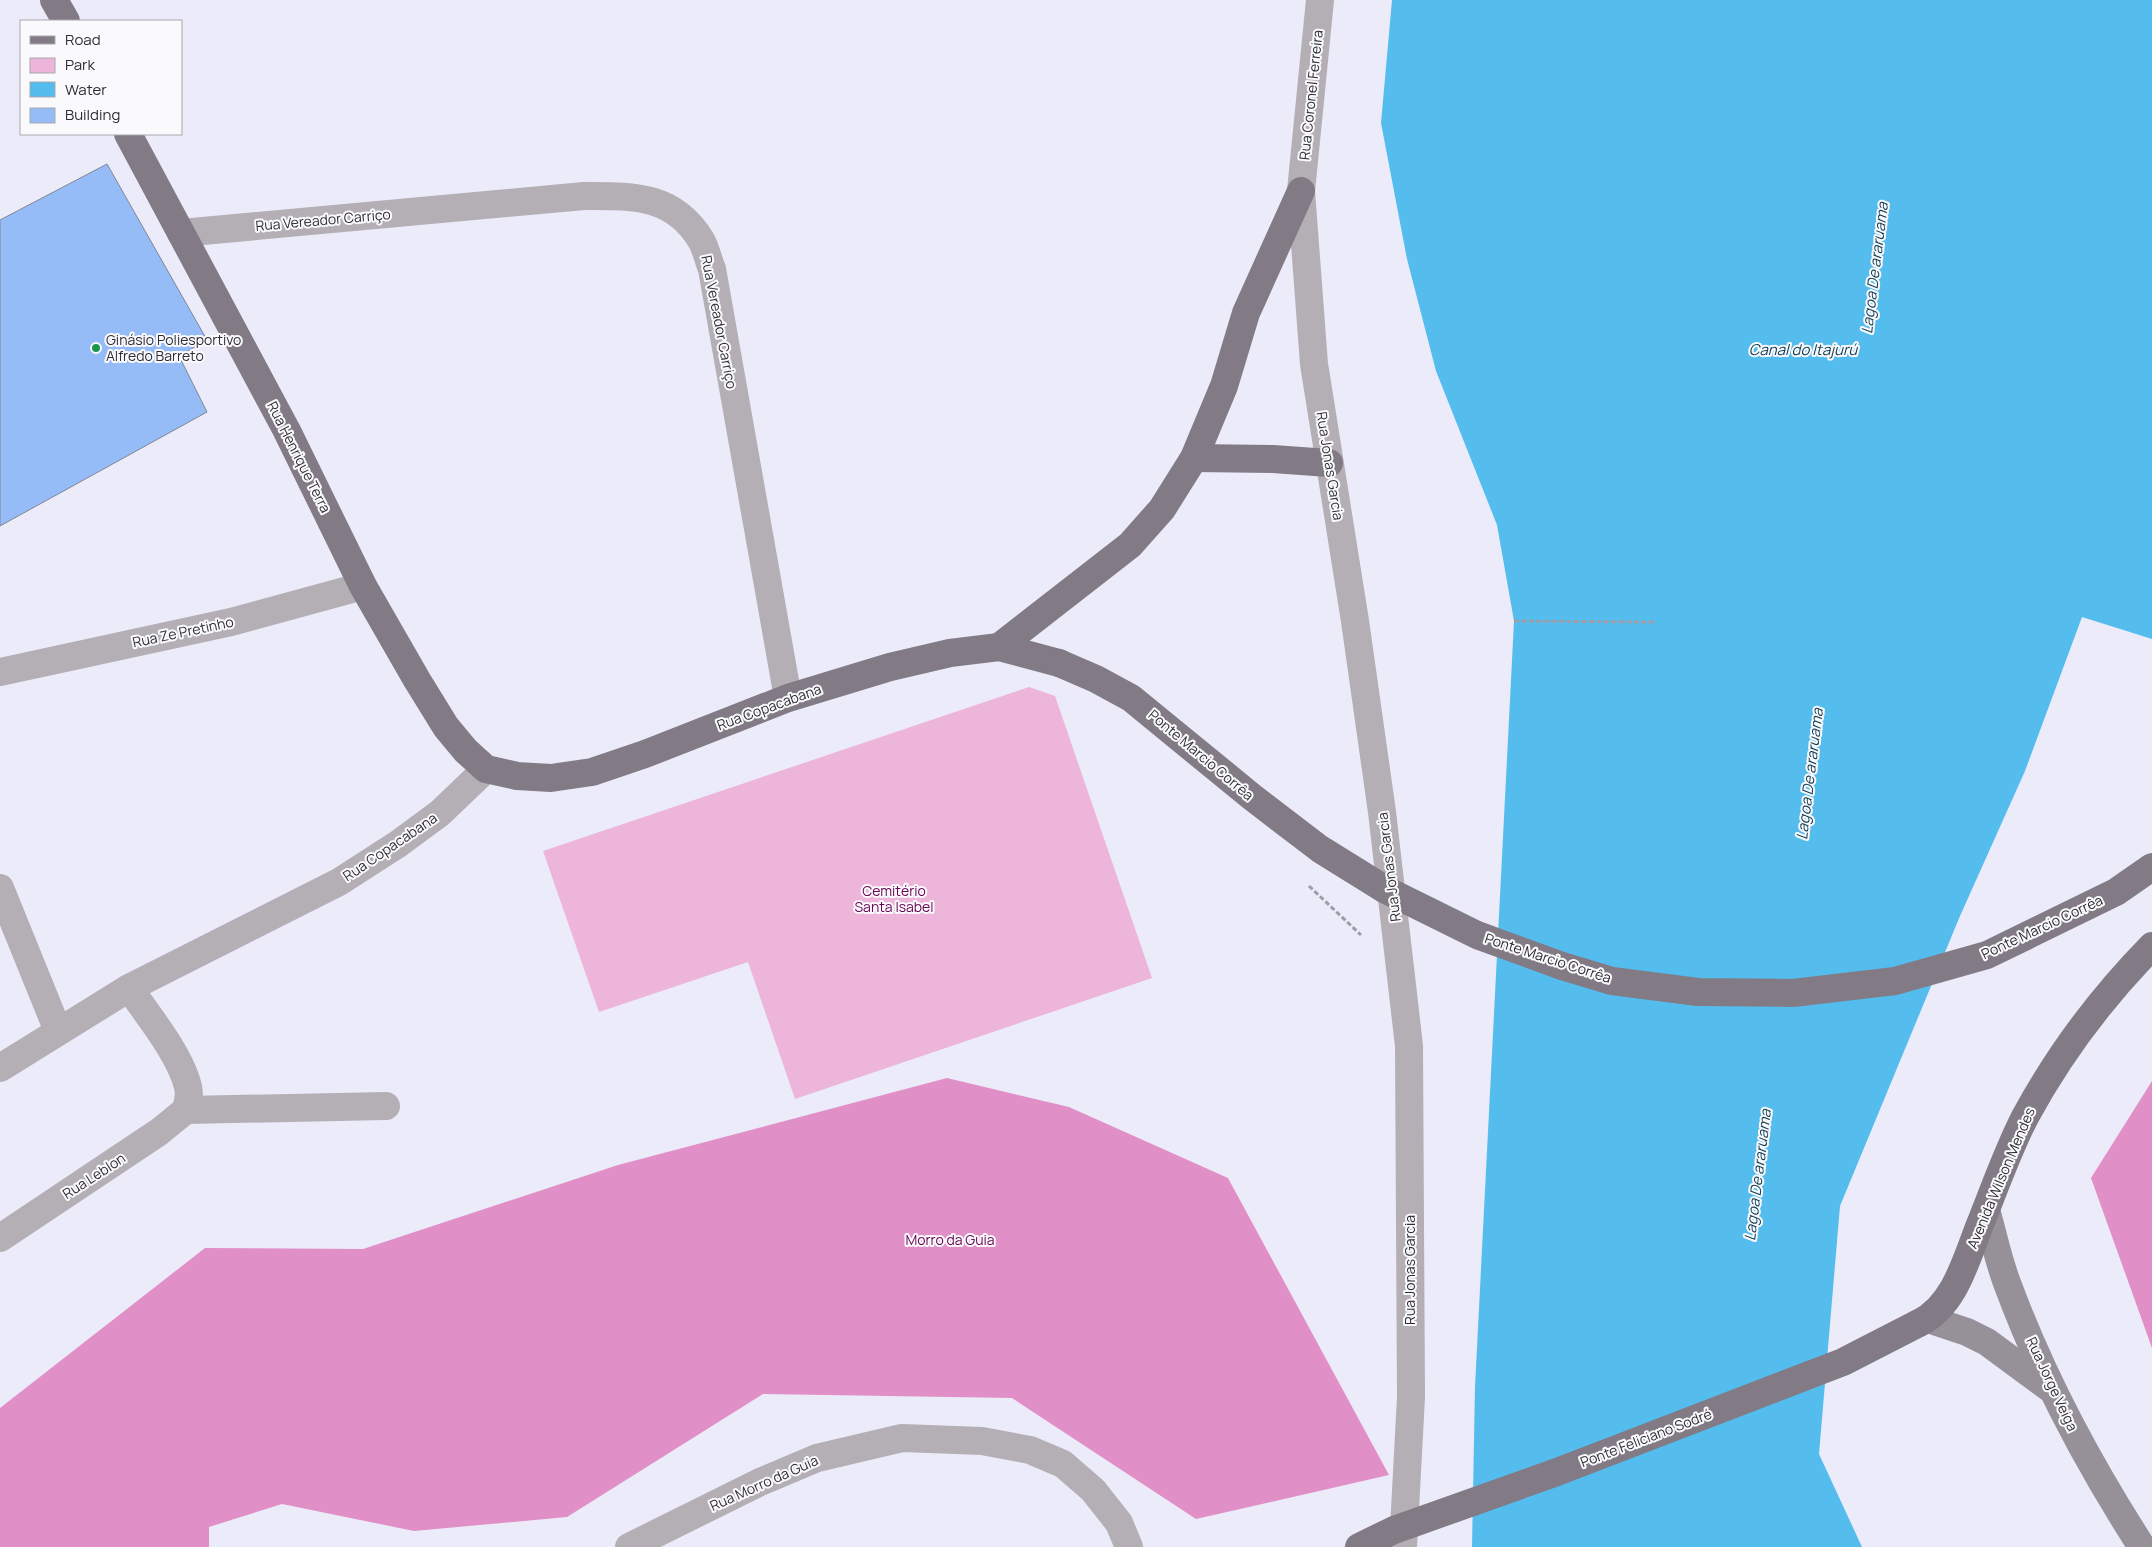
<svg xmlns="http://www.w3.org/2000/svg" width="2152" height="1547" font-family="Manrope,sans-serif">
  <style>
    .green { fill: #ecb5d9 }
    .forest { fill: #e090c6 }
    .water { fill: #55bcee }
    .building { fill: #96bcf8; stroke: #7f8692 }
    .lines { fill: none; stroke-linecap: round; stroke-linejoin: round }
    .path { stroke: #9e9da8; stroke-width: 3; stroke-dasharray: 5 2.5; stroke-linecap: butt }
    .minor { stroke: #b3afb5; stroke-width: 28 }
    .tertiary { stroke: #b3afb5; stroke-width: 28 }
    .secondary { stroke: #969199; stroke-width: 28 }
    .primary { stroke: #827b85; stroke-width: 28 }
    .primary-bridge { stroke: #827b85; stroke-width: 28 }
    .poi-dot { fill: #1c9552; stroke: #fafafd; stroke-width: 2 }
    .labels { text-anchor: middle; stroke-width: 4; stroke-linejoin: round; paint-order: stroke }
    .street-label { font-size: 14px; fill: #2f2e34; stroke: #fafafd }
    .poi-label { font-size: 14px; fill: #2f2e34; stroke: #fafafd; text-anchor: start }
    .park-label { font-size: 14px; fill: #680453; stroke: #fafafd }
    .water-label { font-size: 15px; font-style: italic; fill: #103c51; stroke: #fafafd }
  </style>
  <rect width="100%" height="100%" fill="#ecebfa"/>
  <path class="green" d="M1029,687L1055,696L1152,978L795,1099L748,962L599,1012L543,851Z"/>
  <g class="forest">
    <path d="M947,1078L1069,1107L1228,1178L1389,1475L1196,1519L1012,1398L763,1394L567,1517L414,1531L282,1504L209,1527V1547H0V1408L205,1248L363,1249L618,1165Z"/>
    <path d="M2152,1081V1348L2091,1178Z"/>
  </g>
  <path class="water" d="M1392,0H2152V639L2082,617L2025,771L1960,916L1840,1206L1819,1454L1862,1547H1472L1475,1387L1514,621L1497,525L1436,371L1407,259L1381,123Z"/>
  <path class="building" d="M107,164L207,340L179,356L207,412L0,526V220Z"/>
  <g class="lines">
    <g class="path">
      <path d="M1514,621L1655,622"/>
      <path d="M1309,886L1361,935"/>
    </g>
    <g class="minor">
      <path d="M181,233L584,196C632,196 673,194 701,240C706,248 708,260 712,269L788,698"/>
      <path d="M0,672L231,622L363,586"/>
      <path d="M0,888L58,1031"/>
      <path d="M129,988C148,1015 181,1056 188,1087C190,1095 188,1102 186,1110"/>
      <path d="M0,1068L129,988L339,882L398,844L440,813L486,769"/>
      <path d="M186,1110L386,1106"/>
      <path d="M0,1238L159,1132L186,1110"/>
      <path d="M629,1547L760,1482L817,1458L902,1438L982,1441L1030,1450L1063,1464L1093,1490L1119,1523L1129,1547"/>
    </g>
    <path class="tertiary" d="M1320,0L1301,191L1314,364L1355,621L1382,812L1409,1046L1411,1397L1403,1547"/>
    <g class="secondary">
      <path d="M1986,1210C1993,1234 1998,1259 2007,1283C2041,1375 2089,1465 2142,1547"/>
      <path d="M1928,1319L1967,1332L1987,1342L2051,1389"/>
    </g>
    <g class="primary">
      <path d="M54,0L66,21"/>
      <path d="M128,134L287,431L363,586L417,680L446,727L466,751L486,769L517,776L551,778L592,772L645,754L788,698L890,667L950,653L999,647L1059,663"/>
      <path d="M1194,458L1273,459L1329,463"/>
      <path d="M999,647L1130,545L1162,509L1194,458L1224,386L1246,313L1301,191"/>
      <path d="M1919,1323C1956,1305 1967,1256 1981,1222C1995,1187 2008,1150 2025,1117C2059,1054 2102,997 2152,946"/>
    </g>
    <g class="primary-bridge">
      <path d="M1059,663L1096,679L1131,698L1252,797L1320,849L1386,890L1477,935L1562,966L1612,981L1698,992L1793,993L1895,981L1987,955L2116,892L2152,867"/>
      <path d="M1359,1547L1394,1530L1557,1472L1843,1362L1919,1323"/>
    </g>
  </g>
  <circle class="poi-dot" cx="96" cy="348" r="5"/>
  <g class="labels">
    <g class="street-label">
      <text transform="translate(1311 95) rotate(-84)" y="5">Rua Coronel Ferreira</text>
      <text transform="translate(323 220) rotate(-5)" y="5">Rua Vereador Carriço</text>
      <text transform="translate(719 322) rotate(79)" y="5">Rua Vereador Carriço</text>
      <text transform="translate(299 457) rotate(63)" y="5">Rua Henrique Terra</text>
      <text transform="translate(1330 466) rotate(81)" y="5">Rua Jonas Garcia</text>
      <text transform="translate(183 632) rotate(-12)" y="5">Rua Ze Pretinho</text>
      <text transform="translate(769 707) rotate(-20)" y="5">Rua Copacabana</text>
      <text transform="translate(1201 755) rotate(40)" y="5">Ponte Marcio Corrêa</text>
      <text transform="translate(390 847) rotate(-34)" y="5">Rua Copacabana</text>
      <text transform="translate(1389 867) rotate(-97)" y="5">Rua Jonas Garcia</text>
      <text transform="translate(2042 927) rotate(-25)" y="5">Ponte Marcio Corrêa</text>
      <text transform="translate(1548 958) rotate(18)" y="5">Ponte Marcio Corrêa</text>
      <text transform="translate(94 1176) rotate(-33)" y="5">Rua Leblon</text>
      <text transform="translate(2001 1178) rotate(-67)" y="5">Avenida Wilson Mendes</text>
      <text transform="translate(1410 1270) rotate(-90)" y="5">Rua Jonas Garcia</text>
      <text transform="translate(2052 1384) rotate(65)" y="5">Rua Jorge Veiga</text>
      <text transform="translate(1646 1438) rotate(-21)" y="5">Ponte Feliciano Sodré</text>
      <text transform="translate(764 1483) rotate(-24)" y="5">Rua Morro da Guia</text>
    </g>
    <g class="poi-label">
      <text x="106" y="345">Ginásio Poliesportivo<tspan x="106" dy="16">Alfredo Barreto</tspan></text>
    </g>
    <g class="park-label">
      <text x="894" y="896">Cemitério<tspan x="894" dy="16">Santa Isabel</tspan></text>
      <text x="950" y="1245">Morro da Guia</text>
    </g>
    <g class="water-label">
      <text transform="translate(1875 268) rotate(-83)" y="5">Lagoa De araruama</text>
      <text x="1803" y="355">Canal do Itajurú</text>
      <text transform="translate(1810 774) rotate(-83)" y="5">Lagoa De araruama</text>
      <text transform="translate(1758 1175) rotate(-83)" y="5">Lagoa De araruama</text>
    </g>
  </g>
  <rect x="20" y="20" width="162" height="115" fill="#fafafd" stroke="#a9a8ad"/>
  <rect x="30" y="36" width="25" height="8" fill="#827b85" stroke="#a9a8ad"/>
  <text x="65" y="45" font-size="15" fill="#2f2e34">Road</text>
  <rect x="30" y="58" width="25" height="15" fill="#ecb5d9" stroke="#a9a8ad"/>
  <text x="65" y="70" font-size="15" fill="#2f2e34">Park</text>
  <rect x="30" y="82" width="25" height="15" fill="#55bcee" stroke="#a9a8ad"/>
  <text x="65" y="95" font-size="15" fill="#2f2e34">Water</text>
  <rect x="30" y="108" width="25" height="15" fill="#96bcf8" stroke="#a9a8ad"/>
  <text x="65" y="120" font-size="15" fill="#2f2e34">Building</text>
</svg>
